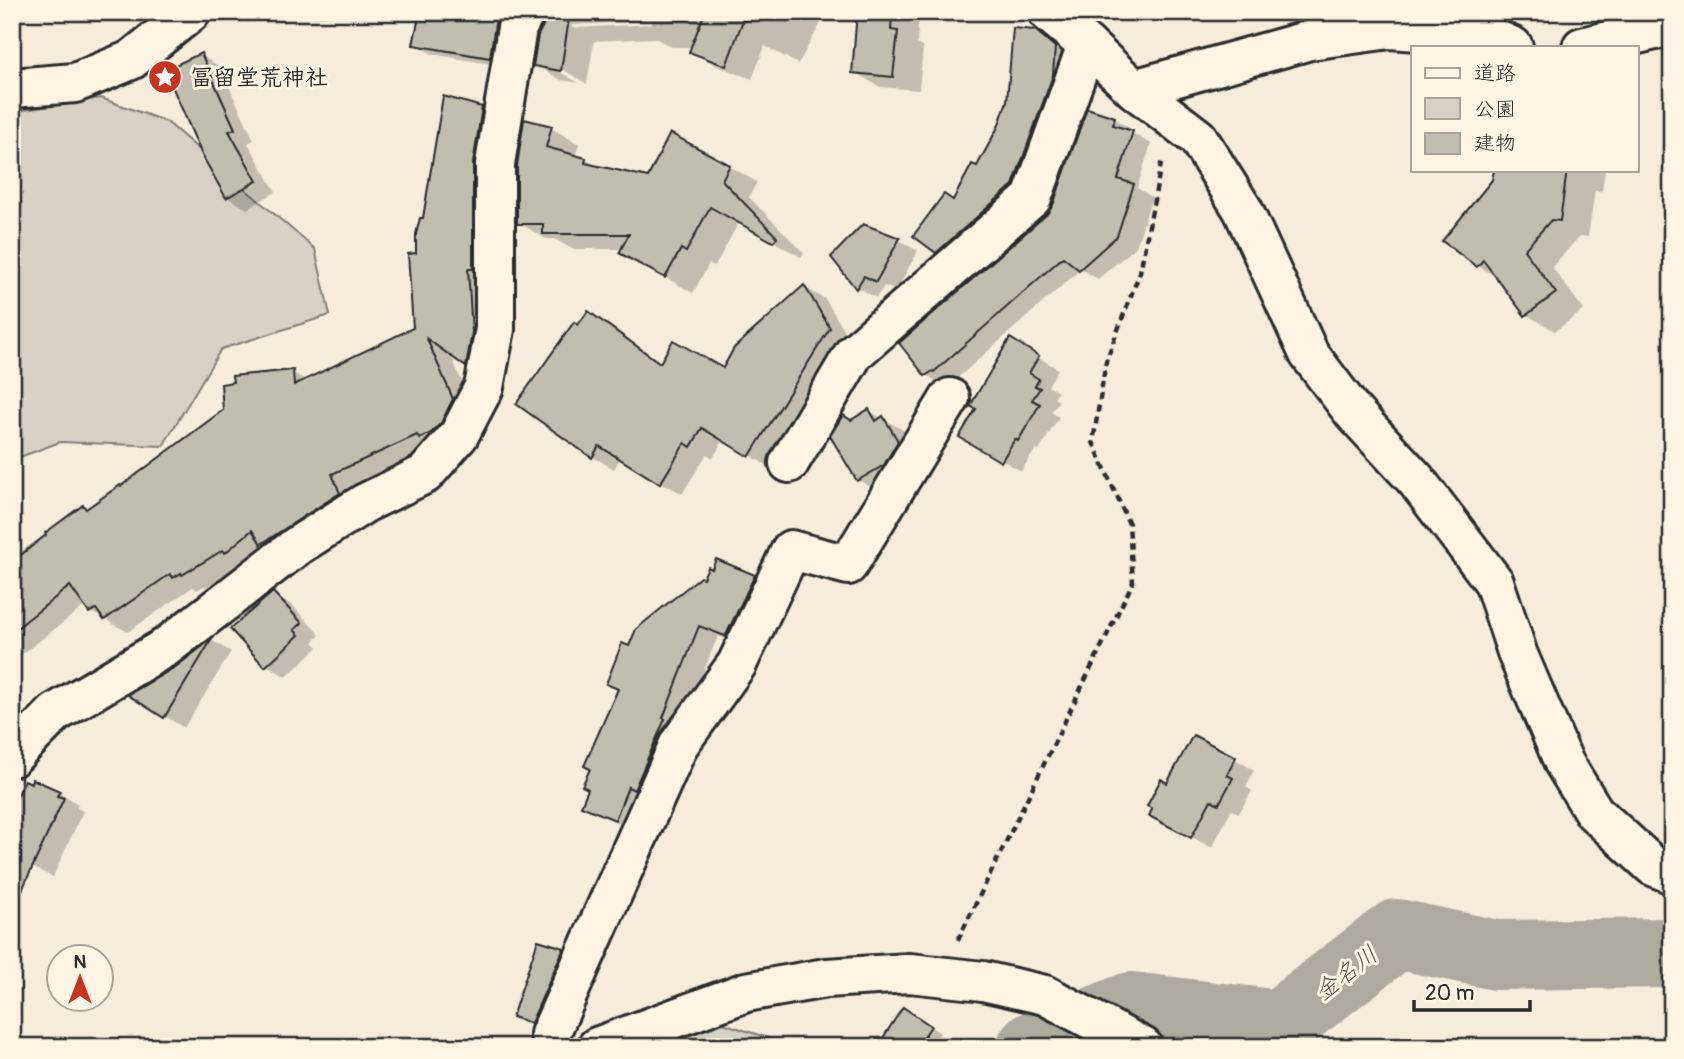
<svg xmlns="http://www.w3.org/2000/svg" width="1684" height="1059" font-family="Pangolin,'Klee One',sans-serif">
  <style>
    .green { fill: #d6d1c4; stroke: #807e78; stroke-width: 2 }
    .shadow { fill: #0003; fill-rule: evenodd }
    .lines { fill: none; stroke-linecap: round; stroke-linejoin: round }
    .river { stroke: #afaaa0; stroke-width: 70 }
    .building { fill: #c2bdb1; stroke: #2b2b2b; stroke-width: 2 }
    .street-casing { stroke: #2b2b2b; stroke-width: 44 }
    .path { stroke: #2b2b2b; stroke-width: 4.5; stroke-dasharray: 7 5; stroke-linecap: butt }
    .street { stroke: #fcf5e5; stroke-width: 38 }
    .labels { text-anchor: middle; stroke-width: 6; stroke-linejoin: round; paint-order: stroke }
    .poi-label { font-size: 23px; font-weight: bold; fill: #2b2b2b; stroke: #fcf5e5; text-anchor: start }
    .water-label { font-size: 24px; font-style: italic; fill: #595754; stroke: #fcf5e5 }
  </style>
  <rect width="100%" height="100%" fill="#f4edde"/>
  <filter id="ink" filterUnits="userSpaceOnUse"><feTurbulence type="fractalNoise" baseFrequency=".0143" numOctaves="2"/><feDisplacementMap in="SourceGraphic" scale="14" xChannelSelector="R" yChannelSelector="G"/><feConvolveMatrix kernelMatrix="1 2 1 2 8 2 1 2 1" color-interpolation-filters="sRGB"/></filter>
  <g filter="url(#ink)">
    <g class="green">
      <path d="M101,98L167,122L315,249L330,315L221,349L163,446L60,442L12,460V112Z"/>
      <path d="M708,1018L777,1041L801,1047H645Z"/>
    </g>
    <g class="shadow">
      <path d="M306,12H362L314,17Z"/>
      <path d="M419,12H522L507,67L432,54L415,44L419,26L416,25Z"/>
      <path d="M548,12H919L917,44L923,48L919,90L880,87L854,72L859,17L825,16L798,64L765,46L752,79L717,66L691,51L693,47H672L655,38L594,41L587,84L560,68V72L579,83L561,80L535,65ZM652,21V24L572,28V25Z"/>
      <path d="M1238,12H1281L1275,22L1261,13L1254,22Z"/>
      <path d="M1035,32L1054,43L1074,59L1032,196L956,262L937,251L954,202L978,168L1000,128Z"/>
      <path d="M201,55L220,67L254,140L248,143L276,192L247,209L227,197Z"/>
      <path d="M481,109L504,122L488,378L450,353L475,413L464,436L245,562L206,587L204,586L197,590L193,587L128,632L91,612L86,605L12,662V558L83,507L88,510L292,372L307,381L415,330L418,255L425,220Z"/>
      <path d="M1114,119L1133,130L1132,133L1151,144L1137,188L1152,197L1136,247L1098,279L1081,269L954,381L945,386L926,375L901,343L1048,215Z"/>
      <path d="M551,128L579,144L575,157L585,159L600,168L648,179L729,166L757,182L749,197L804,253L801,257L739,222L715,266L709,264L693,293L621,252L623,249H572L554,239H546L519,223Z"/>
      <path d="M1502,170H1605L1602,191H1595L1588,237L1580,236L1552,267L1584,310L1555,331L1527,315L1500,279L1478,266Z"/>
      <path d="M899,240L918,251L896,291L884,286L876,298L857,287L834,257Z"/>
      <path d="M804,287L825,299L851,341L771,468L724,439L713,458L707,454L682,494L620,458L614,469L593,457L579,326L589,313L610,325L662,363L723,370Z"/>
      <path d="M1011,341L1058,369L1048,386L1058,392L1054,398L1059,401L1051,412L1059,417L1039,451L1036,449L1021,471L961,436L978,409Z"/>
      <path d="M869,411L903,430L917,453L878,491L858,480L851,422Z"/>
      <path d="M754,576L773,587L744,646L718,636L680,729L634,829L602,816L583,805L620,689L630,648Z"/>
      <path d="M273,594L293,606L320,635L313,642L318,647L286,677L267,665Z"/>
      <path d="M213,641L231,652L184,728L131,695L178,667Z"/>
      <path d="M1235,759L1254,770L1246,787L1252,791L1239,813L1231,810L1212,848L1171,826L1168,785Z"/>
      <path d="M59,792L78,804L77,808L83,811L53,877L12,858Z"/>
      <path d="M539,942L564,950L583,961L534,1028L514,1016Z"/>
      <path d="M913,1015L940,1033L930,1047H887Z"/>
    </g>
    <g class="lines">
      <path class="river" d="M1032,1047L1131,1007L1279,1025L1397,934L1496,955L1672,953"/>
    </g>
    <g class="building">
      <path d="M420,12H500L495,24L490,58L413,45Z"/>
      <path d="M547,12H570L561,71L533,66L538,35L545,22Z"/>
      <path d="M705,12H746L726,66L689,52Z"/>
      <path d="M857,12H892L891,30L898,31L893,77L852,73Z"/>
      <path d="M1013,28L1035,30L1055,47L1053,75L1013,185L936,253L913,236L944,194L953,200L972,164L977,166L998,127L1007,101Z"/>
      <path d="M201,53L235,129L229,131L257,181L226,198L202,155L165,70Z"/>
      <path d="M443,96L482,107L473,164V269H468L472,332L466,367L427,339L453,399L441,423L432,432L420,439L417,435L332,474L340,493L272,537L261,544L252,530L225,553L223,550L182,575L181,573L173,578L170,574L104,620L96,609L89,613L70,586L12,632V562L46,535L45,533L83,505L86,509L120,485L121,486L223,410L221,384L233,382L232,376L293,370L294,385L413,328L408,254L416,253V234L420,218H423Z"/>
      <path d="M1087,108L1115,117L1113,125L1133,131L1118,179L1134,184L1117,236L1079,270L1063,257L934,372L933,371L925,376L899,343L1047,214L1053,205Z"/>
      <path d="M524,119L552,126L546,147L586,158L585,163L648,177L670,133L730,165L722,180L777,237L773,242L710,207L686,252L681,249L665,278L619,253L629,234H543V224H517V166Z"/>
      <path d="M1494,170H1567L1560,221L1551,220L1524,250L1556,293L1525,316L1483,260L1477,267L1442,241L1492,180Z"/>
      <path d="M863,224L900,238L876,282L864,276L856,289L831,257Z"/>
      <path d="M804,285L830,328L749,457L702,428L691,447L685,443L660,484L599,446L592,458L516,404L574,322L578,325L588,311L660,363L673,340L723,368L734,348Z"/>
      <path d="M1010,338L1039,356L1029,373L1039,379L1035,386L1040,388L1032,400L1040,404L1018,441L1015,439L1001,462L959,437L976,409L970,406Z"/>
      <path d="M869,409L876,421L883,416L898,441L884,465L857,481L830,436L843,415L851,420Z"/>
      <path d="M716,559L755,575L727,633L725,636L699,626L663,718L665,719L634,790L628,787L615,820L581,806L588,789L582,786L590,769L584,766L618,689L606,684L622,643L629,646L636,629L700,577L703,578L708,567L712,569Z"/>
      <path d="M273,592L302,623L294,630L299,635L265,667L230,629Z"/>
      <path d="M212,639L164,718L128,695L177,666Z"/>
      <path d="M1193,735L1236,757L1227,775L1233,778L1219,804L1211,800L1191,838L1149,816L1152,809L1147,806L1161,779L1167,783Z"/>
      <path d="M32,779L60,791L57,796L64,798L12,912V807L25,780L31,783Z"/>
      <path d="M538,940L564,948L531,1023L512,1017Z"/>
      <path d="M903,1007L931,1026L917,1047H877Z"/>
    </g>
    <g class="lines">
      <g class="street-casing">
        <g id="street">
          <path d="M1048,12L1087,45L1134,89L1310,40L1390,29L1488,36L1513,47"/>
          <path d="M1582,47L1672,26"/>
          <path d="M12,88L75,83L131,60L191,12"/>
          <path d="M1134,89L1198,138L1243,210L1309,354L1353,412L1416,480L1494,582L1518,655L1564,763L1594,812L1653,866L1672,874"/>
          <path d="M789,463L854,353L1032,198L1087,45"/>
          <path d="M12,757L55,713L166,647L297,546L365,503L425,474L459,435L484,387L495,329V164L517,28L525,12"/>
          <path d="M552,1047L550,1034L679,744L737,664L791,550L848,565L950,398"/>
          <path d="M597,1047L746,992L826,978L910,973L983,981L1045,995L1143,1047"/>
        </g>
      </g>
      <path class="path" d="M958,940L1133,582L1129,524L1093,442L1106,361L1140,272L1162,159"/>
      <use href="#street" class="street"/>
    </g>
  </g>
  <defs>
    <g id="sight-disc" transform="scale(1.75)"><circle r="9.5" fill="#c8321e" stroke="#fcf5e5"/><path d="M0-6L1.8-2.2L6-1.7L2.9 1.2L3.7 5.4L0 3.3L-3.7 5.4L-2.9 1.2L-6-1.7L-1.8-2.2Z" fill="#fff"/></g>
  </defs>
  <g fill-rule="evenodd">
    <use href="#sight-disc" x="165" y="77"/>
  </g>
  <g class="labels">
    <g class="poi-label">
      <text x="190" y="85">冨留堂荒神社</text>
    </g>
    <g class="water-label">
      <text transform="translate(1346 973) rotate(-38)" y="8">金名川</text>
    </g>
  </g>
  <rect width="1684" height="1059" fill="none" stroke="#fcf5e5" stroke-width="42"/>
  <rect x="21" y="21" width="1642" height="1017" fill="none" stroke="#2b2b2b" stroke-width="2.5" filter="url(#ink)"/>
  <rect x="1411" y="46" width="228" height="126" fill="#fcf5e5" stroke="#a8a49b" stroke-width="2"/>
  <rect x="1425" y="68" width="35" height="10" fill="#fcf5e5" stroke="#a8a49b" stroke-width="2"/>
  <text x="1474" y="80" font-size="21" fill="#2b2b2b">道路</text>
  <rect x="1425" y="98" width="35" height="21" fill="#d6d1c4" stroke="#a8a49b" stroke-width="2"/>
  <text x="1474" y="116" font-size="21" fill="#2b2b2b">公園</text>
  <rect x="1425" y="133" width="35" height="21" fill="#c2bdb1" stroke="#a8a49b" stroke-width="2"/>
  <text x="1474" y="150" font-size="21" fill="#2b2b2b">建物</text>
  <g transform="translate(80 978)"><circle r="33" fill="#fcf5e5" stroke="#a8a49b" stroke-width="2"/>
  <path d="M0-5L12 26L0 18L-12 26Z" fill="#c8321e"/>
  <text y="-10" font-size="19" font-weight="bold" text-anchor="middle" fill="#2b2b2b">N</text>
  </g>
  <path d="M1414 1000v10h116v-10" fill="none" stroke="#2b2b2b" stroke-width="3.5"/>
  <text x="1425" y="1000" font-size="21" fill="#2b2b2b" stroke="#fcf5e5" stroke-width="5" paint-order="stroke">20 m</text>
</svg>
